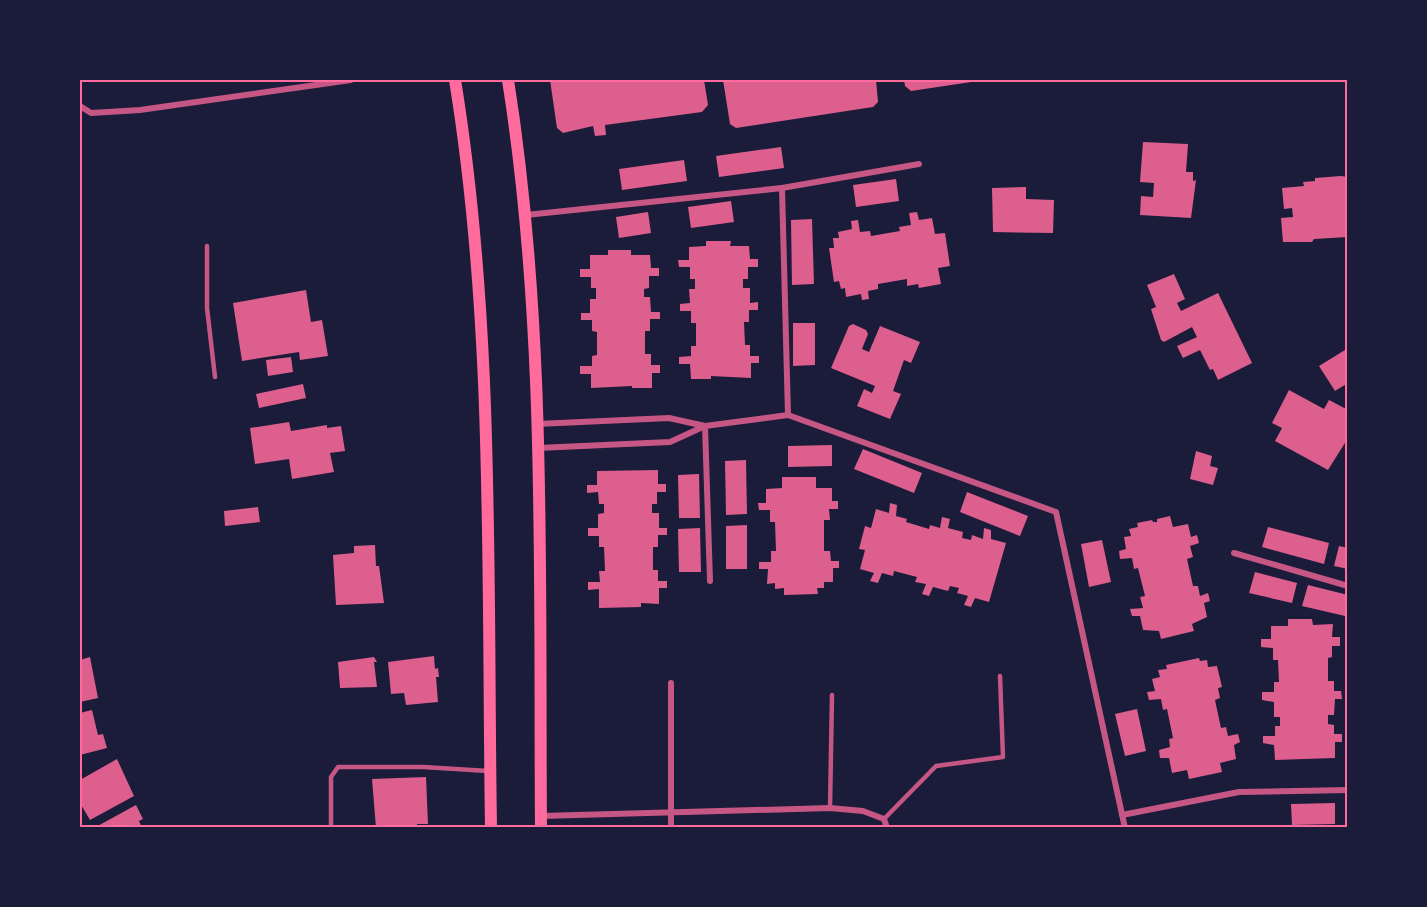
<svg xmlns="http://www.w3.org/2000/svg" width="1427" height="907" font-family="'PT Sans',sans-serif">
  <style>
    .building { fill: #dd5f8e }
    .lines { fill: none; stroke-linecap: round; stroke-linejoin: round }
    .service { stroke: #c65784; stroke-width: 4.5 }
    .minor { stroke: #c65784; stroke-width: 6 }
    .secondary { stroke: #ff6b9d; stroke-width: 12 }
    .neatline { fill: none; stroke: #ff6b9d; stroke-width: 2 }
  </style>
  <rect width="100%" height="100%" fill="#1b1b3a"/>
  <g class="building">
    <path d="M550,80H704L708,105L702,112L605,125L606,135L595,136L593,126L563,133L557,128Z"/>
    <path d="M723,80H876L878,102L873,107L736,128L730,124Z"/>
    <path d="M904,80H978V81L911,91L905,86Z"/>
    <path d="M1143,142L1188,144L1186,172H1193V181L1196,180L1191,218L1140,215L1141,196L1153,197L1154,183L1140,182Z"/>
    <path d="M781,147L784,168L719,177L716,156Z"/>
    <path d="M684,160L687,181L622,190L619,169Z"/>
    <path d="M1341,176L1348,177V237L1314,239L1312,242H1283L1281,218L1293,217L1292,208L1284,209L1282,188L1304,186L1303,182L1315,181V178Z"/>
    <path d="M896,179L899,201L856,207L853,185Z"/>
    <path d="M1026,187V199L1054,200L1053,233L993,232L992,188Z"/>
    <path d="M731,201L734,222L691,228L688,207Z"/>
    <path d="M648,212L651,233L619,238L616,217Z"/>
    <path d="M917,212L919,220L932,218L935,234L945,233L950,266L938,268L941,284L919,288L918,284L907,286V279L878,284V289L868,291L869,299L862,300L861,294L846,297L845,288L841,289L839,281L834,282L829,248H834L833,238H839L838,232L852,229L851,221L858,220L860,232L870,231L871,236L900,231L899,227L911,225L909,213Z"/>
    <path d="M812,219L814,284L792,285L791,220Z"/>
    <path d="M706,241H731L730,246H749L750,259H758V267H748V279H743V288H750V303L758,302V310H749V322H744L745,345H750V356H759V363H751V378L711,376V379H691L690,364H679V357L691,356V346H696V323H691V311H680V304L690,303L689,289H695V279H690V267H679L678,260H689V247L706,246Z"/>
    <path d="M608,250H631V255H650L651,268H659V276H649V288L644,289V297H650L651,312H660V319H650V331H645V354H651V365H660V373H652V388H632V386L591,388V374H580V366H592V356L597,355V332L592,331V320H581V313H590V299H596V288H591V277H580V269H590V255H608Z"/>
    <path d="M1174,274L1185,299L1177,303L1181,311L1218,293L1252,363L1218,380L1213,369L1210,370L1200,350L1183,358L1177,346L1197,337L1192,327L1164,342L1161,340L1151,309L1156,307L1147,285Z"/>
    <path d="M306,290L311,322L322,320L328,356L300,360L299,352L242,361L233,303Z"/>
    <path d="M793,323H815V365L793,366Z"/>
    <path d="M853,324L866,330L868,334L862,349L869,352L880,326L920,342L911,363L904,360L893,391L901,394L890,419L857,406L864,389L872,393L875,386L831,368L849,326Z"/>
    <path d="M1345,350L1348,354V383L1335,391L1319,366Z"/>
    <path d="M291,357L293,372L268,376L266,360Z"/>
    <path d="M303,384L306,398L259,408L256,394Z"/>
    <path d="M1289,390L1324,409L1329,400L1348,410V438L1328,470L1275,441L1282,428L1272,423Z"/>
    <path d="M289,422L291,431L327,425V428L341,426L345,451L330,453L334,472L292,479L289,459L255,464L250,428Z"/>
    <path d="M832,445V466L788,467V446Z"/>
    <path d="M863,449L922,473L914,493L854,469Z"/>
    <path d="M1196,451L1212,456L1210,466L1218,468L1213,485L1190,479Z"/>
    <path d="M746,460L747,514L726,515L725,461Z"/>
    <path d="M658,470V484H666V492H657V504H652V513H659V528H667V535H658V547H653V570H658V581H667V588H659V604L641,603V607L599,608V589L588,590V582H600L599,571H605L604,547H599V536H588V528H598V514L604,513V504H599L598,492L587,493V485H597V471Z"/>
    <path d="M699,474L700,518H679L678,475Z"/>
    <path d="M782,477H816V488H832V501H838V509H829L830,520H824V551H830L831,561H839V568H833V582H824V588H817L818,594L784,595V588L775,589V583L767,584L768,569H759V562H771V551H776L775,522H770V510H759L758,503H766V489L782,488Z"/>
    <path d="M967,492L1028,516L1020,536L960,512Z"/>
    <path d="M890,503L897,505L896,516L907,519L906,522L929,529L930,525L940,528L942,517L950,519L948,528L963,532L962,538L971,540L972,535L983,539L984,528L991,530V539L1006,543L989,602L975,598L971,607L964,605L968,596L957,593L959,588L950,586L948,591L933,587L929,596L922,594L926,584L915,582L917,577L894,571L893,576L882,573L878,583L870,581L874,573L860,569L865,550L859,549L865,526L871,528L876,509L889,513Z"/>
    <path d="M258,507L260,522L225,526L224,511Z"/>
    <path d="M1170,516L1173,527L1188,524L1191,537L1197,535L1199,543L1190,546L1193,557L1187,559L1193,586H1198L1200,596L1208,593L1210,601L1204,603L1207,617L1192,624L1194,631L1161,639L1159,631L1143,630L1140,616H1132L1130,609L1143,608L1140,597L1145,596L1138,568L1134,569L1132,558L1120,559L1119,551L1126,549L1124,537L1131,536L1129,529L1138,527L1137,523L1152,520L1153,522H1157V519Z"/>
    <path d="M747,525V569H726V526Z"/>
    <path d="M1268,527L1329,543L1324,564L1262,547Z"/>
    <path d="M700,528L701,572H679L678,529Z"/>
    <path d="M1102,540L1111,582L1089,587L1081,544Z"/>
    <path d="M375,545L376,566H379L384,603L336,605L333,555L354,553V546Z"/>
    <path d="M1339,546L1348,548V569L1334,566Z"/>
    <path d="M1255,572L1297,583L1292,603L1249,593Z"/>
    <path d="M1308,585L1348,595L1345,616L1302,606Z"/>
    <path d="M1288,619H1312L1313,625L1333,624L1332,637H1340V646H1332V657L1328,658V681H1334V691H1341L1342,699H1335L1334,715H1328V724L1334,725V734H1342V742H1335V758L1275,760L1274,745L1263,743V736H1275V726H1280V717H1274V702L1262,700V692H1274V682H1279L1278,660H1273V648L1261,647V639H1271V626H1288Z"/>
    <path d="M434,656L435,669L438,668L439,677H436L438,702L406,705L404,693L391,694L388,662Z"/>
    <path d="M90,657L98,698L80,702V660Z"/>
    <path d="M374,657L377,662H374L377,687L340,688L338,662Z"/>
    <path d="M1199,658L1200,661L1207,660L1208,667L1217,666L1222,687L1218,688L1220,698L1215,700L1221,728L1226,727L1228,736L1238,734L1240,742L1234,745L1236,759L1220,763L1222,772L1189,779L1187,770L1172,773L1169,758H1160L1159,750L1170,747L1169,739L1173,738L1167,709L1163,710L1161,699L1149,700L1147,692L1155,691L1152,679L1160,677L1158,670L1167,669L1166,665Z"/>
    <path d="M1137,709L1146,751L1125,756L1115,714Z"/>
    <path d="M92,710L98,735L103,734L107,748L80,755V713Z"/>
    <path d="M117,759L134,796L90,820L80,803V780Z"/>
    <path d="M426,777L428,824H417V828H376L372,779Z"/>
    <path d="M1335,803V824L1292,825L1291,804Z"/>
    <path d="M136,805L143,819L139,821L142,828H94Z"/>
  </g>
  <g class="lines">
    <g class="service">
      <path d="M207,246V308L215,377"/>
      <path d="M830,808L832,695"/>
      <path d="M884,819L936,766L1003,757L1000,676"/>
      <path d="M331,828V777L338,767H423L488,771"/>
    </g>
    <g class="minor">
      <path d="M80,106L91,113L140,110L351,80"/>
      <path d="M782,188L919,164"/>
      <path d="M526,215L782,188L788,415L1056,512L1125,828"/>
      <path d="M537,424L669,418L705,426"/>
      <path d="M705,426L710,581"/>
      <path d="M538,448L670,442L705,426L788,415"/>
      <path d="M1234,553L1348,586"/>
      <path d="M1122,815L1239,792L1348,790"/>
      <path d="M541,816L830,808L863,811L884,819L887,828"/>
      <path d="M671,828V683"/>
    </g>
    <g class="secondary">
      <path d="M455,80C495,326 487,578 491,828"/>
      <path d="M508,80C547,327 539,578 541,828"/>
    </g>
  </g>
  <rect width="1427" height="907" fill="none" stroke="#1b1b3a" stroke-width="162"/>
  <rect x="81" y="81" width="1265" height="745" class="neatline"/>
</svg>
